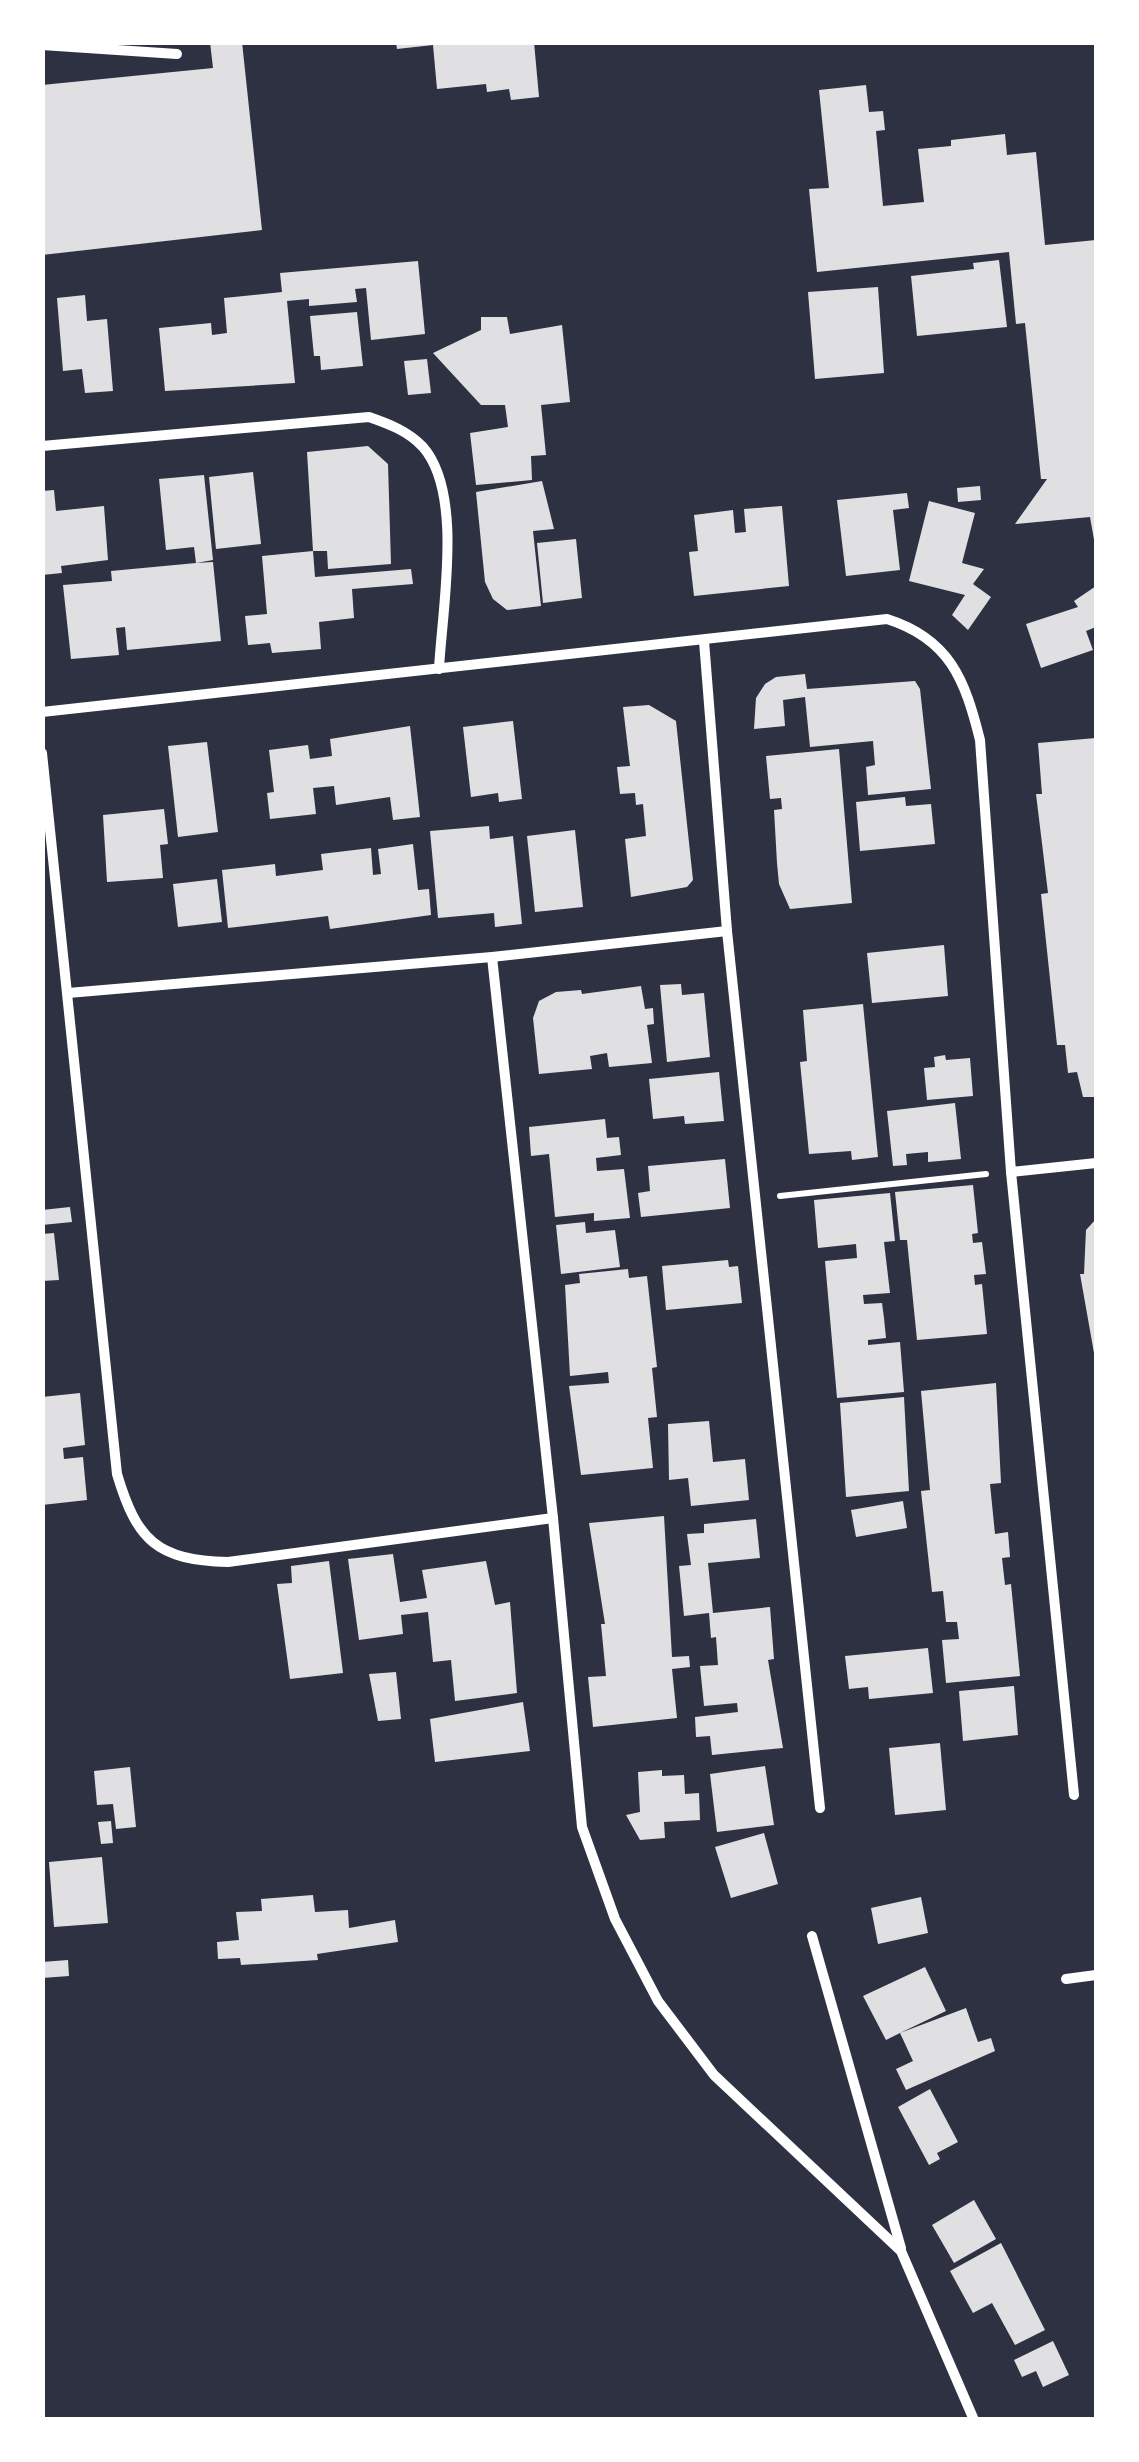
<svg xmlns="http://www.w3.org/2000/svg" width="1139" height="2462" font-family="'PT Serif',serif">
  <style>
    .building { fill: #e0e0e3 }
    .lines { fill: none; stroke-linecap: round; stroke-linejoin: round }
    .path { stroke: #fff; stroke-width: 6 }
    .minor { stroke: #fff; stroke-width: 10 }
  </style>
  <rect width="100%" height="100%" fill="#2d3142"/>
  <g class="building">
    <path d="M210,42H242L262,230L42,255V85L213,68Z"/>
    <path d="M396,42H534L539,97L511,100L509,89L487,92L486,84L437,89L433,45L397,49Z"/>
    <path d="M866,85L869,112L883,111L885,130L876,131L883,206L924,202L918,149L951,146V140L1005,134L1007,155L1036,152L1045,245L1096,240V551L1090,517L1015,524L1047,479H1041L1025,323L1016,324L1009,252L817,272L809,189L829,188L819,90Z"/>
    <path d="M999,260L1007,327L917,336L911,276L974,269L973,263Z"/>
    <path d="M418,261L425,334L371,340L366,288L355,289L357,302L309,306V299L287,301L295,383L165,391L159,328L211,323L212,335L227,333L224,298L282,292L280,273Z"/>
    <path d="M878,287L884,373L815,379L808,292Z"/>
    <path d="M85,295L87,321L107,319L113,391L85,393L82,369L63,371L57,298Z"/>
    <path d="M357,312L363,366L321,370L320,356H314L310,316Z"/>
    <path d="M481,317H507L510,334L562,325L570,402L541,405L546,455L531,456L532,480L476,485L470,433L508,427L505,405H481L433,353L481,330Z"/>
    <path d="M427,359L431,393L408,395L404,361Z"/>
    <path d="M368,446L388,464L391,564L328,569L327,551H313L307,452Z"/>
    <path d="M253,472L261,544L216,549L209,477Z"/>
    <path d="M204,475L213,560L196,563L213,562L221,641L127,650L125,627L116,628L119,655L71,659L63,585L112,581L111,571L196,563L194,547L166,550L159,479Z"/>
    <path d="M542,481L554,529L533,531L541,606L507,610L493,599L485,582L476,492Z"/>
    <path d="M980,486L981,500L958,502L957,488Z"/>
    <path d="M54,490L56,511L104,506L108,560L61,566L62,573L42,575V491Z"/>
    <path d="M907,493L909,508L893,510L900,570L846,576L837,500Z"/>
    <path d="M929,501L975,513L962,563L984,569L973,584L991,597L968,630L952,615L965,595L909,581Z"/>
    <path d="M782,506L789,586L694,596L689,552L698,551L694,515L733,510L735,533L746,532L744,509Z"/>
    <path d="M576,539L582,598L543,603L537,543Z"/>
    <path d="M313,551L315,577L411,569L413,584L352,589L354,618L319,622L321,649L272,653L270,643L248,645L245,616L267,614L262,556Z"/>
    <path d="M1096,586V627L1086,631L1093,650L1041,668L1026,624L1078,607L1074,601Z"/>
    <path d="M805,674L807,689L915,681L920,689L931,789L868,795L866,767L875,765L873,741L810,747L805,697L783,700L785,726L754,729L756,698L765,684L776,677Z"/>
    <path d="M649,705L676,721L693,880L687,887L631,897L625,839L646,836L643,804L636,805L635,793L620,794L617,767L630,766L623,707Z"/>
    <path d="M513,721L522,799L499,802L498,793L471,797L463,727Z"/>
    <path d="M410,726L420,817L393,820L390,797L336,805L334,786L313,788L316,814L270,819L267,793L274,792L269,750L308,745L310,759L332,756L330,739Z"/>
    <path d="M1096,738V1097H1083L1077,1072L1068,1073L1065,1045H1057L1041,894L1048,893L1036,794H1042L1038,743Z"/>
    <path d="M207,742L218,832L178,837L168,746Z"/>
    <path d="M839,749L852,903L790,909L779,884L777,863L774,810L782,809L781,798L770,799L766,756Z"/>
    <path d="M905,797L906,806L931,804L935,844L860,851L856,802Z"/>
    <path d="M164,809L168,844L160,845L163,878L107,882L103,815Z"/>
    <path d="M489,826L490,839L513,836L522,924L495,927L494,913L438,918L430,831Z"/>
    <path d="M575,830L583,907L535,912L527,836Z"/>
    <path d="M413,844L418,890L429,889L431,915L330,929L328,916L228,928L222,870L275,864L276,876L323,870L321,854L371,848L373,875L381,874L378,849Z"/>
    <path d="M217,879L222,922L178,927L173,884Z"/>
    <path d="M944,945L948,996L872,1003L867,953Z"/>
    <path d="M681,984L682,995L704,993L710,1057L667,1062L660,985Z"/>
    <path d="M641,986L645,1009L653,1008L654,1024L647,1025L652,1063L609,1067L607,1053L590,1056L592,1069L539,1074L533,1018L539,1001L556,992L581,990L582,994Z"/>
    <path d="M863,1004L878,1157L852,1160L851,1151L809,1154L800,1062L807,1061L803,1010Z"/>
    <path d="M945,1055L946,1060L970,1058L973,1096L927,1100L924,1068L935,1067L934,1057Z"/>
    <path d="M719,1072L724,1121L685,1124L684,1116L653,1119L649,1079Z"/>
    <path d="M955,1103L961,1159L928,1162V1152L906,1154L907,1165L893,1166L887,1111Z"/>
    <path d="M605,1119L607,1138L619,1137L621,1155L596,1158L597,1171L624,1169L630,1218L594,1221V1213L555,1217L549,1154L531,1156L529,1127Z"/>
    <path d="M725,1159L730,1208L641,1217L638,1193L650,1191L648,1166Z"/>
    <path d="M973,1185L978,1233L972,1234L973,1243L982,1242L986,1274L974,1275L975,1285L982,1284L987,1334L917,1340L907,1240H900L895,1192Z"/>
    <path d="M890,1193L895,1241L884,1242L890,1293L863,1295L864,1304L882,1303L884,1318L886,1338L868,1340V1345L900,1342L904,1392L837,1398L825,1261L857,1258L856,1244L818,1248L814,1200Z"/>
    <path d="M70,1207L72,1222L42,1225V1210Z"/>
    <path d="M1096,1219V1353H1094L1080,1274H1084L1086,1230Z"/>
    <path d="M585,1222L586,1233L615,1230L620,1267L561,1274L556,1225Z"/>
    <path d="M54,1233L59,1280L42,1281V1234Z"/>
    <path d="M728,1260L729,1267L738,1266L742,1303L666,1310L662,1266Z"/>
    <path d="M628,1269L629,1278L647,1276L657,1367L652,1368L657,1417L648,1418L653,1468L581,1475L569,1386L609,1383L608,1372L570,1376L565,1285L580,1283L579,1274Z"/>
    <path d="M996,1383L1001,1483L990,1484L995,1534L1008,1532L1010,1557L1002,1558L1005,1585L1011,1584L1020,1676L946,1683L942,1640L959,1639L957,1622H946L943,1591L932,1592L921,1491L930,1490L921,1391Z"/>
    <path d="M80,1393L85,1445L63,1448L64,1459L83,1457L87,1500L42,1505V1397Z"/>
    <path d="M904,1397L909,1491L846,1497L840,1403Z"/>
    <path d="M709,1421L713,1462L745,1459L749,1500L691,1506L688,1478L669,1480L668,1424Z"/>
    <path d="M903,1501L907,1528L856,1537L851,1510Z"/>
    <path d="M664,1516L672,1657L689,1656L690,1667L672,1669L677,1718L593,1727L588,1677L606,1676L601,1624H605L589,1523Z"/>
    <path d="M756,1519L760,1558L708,1563L713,1613L770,1607L774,1659L768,1660L783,1748L712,1755L710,1736L696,1737L695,1717L738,1712L737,1703L704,1706L700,1666L718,1665L716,1637L711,1638L709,1613L684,1616L679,1566L691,1565L687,1534L704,1533V1524Z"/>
    <path d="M393,1554L400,1602L427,1598L422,1570L486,1561L495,1605L510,1602L517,1693L455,1701L451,1660L433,1662L428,1612L401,1615L403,1634L359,1640L348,1559Z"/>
    <path d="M329,1561L343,1673L290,1679L277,1584L292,1583L291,1566Z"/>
    <path d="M928,1648L933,1693L869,1699L868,1687L849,1689L845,1656Z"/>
    <path d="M396,1672L401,1719L378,1721L369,1674Z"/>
    <path d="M1014,1686L1018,1735L963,1741L959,1691Z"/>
    <path d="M523,1702L530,1751L435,1762L430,1719Z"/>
    <path d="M940,1743L946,1810L895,1815L889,1748Z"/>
    <path d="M765,1766L774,1825L717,1832L710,1774Z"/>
    <path d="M130,1767L136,1827L116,1829L113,1804L97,1805L94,1771Z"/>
    <path d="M662,1770V1776L684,1775L685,1794L699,1793L700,1820L664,1822L665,1838L640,1840L626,1815L640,1812L638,1772Z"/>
    <path d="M111,1821L113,1843L101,1844L98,1822Z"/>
    <path d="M764,1833L778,1884L731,1898L715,1847Z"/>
    <path d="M102,1857L108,1923L54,1927L49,1862Z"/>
    <path d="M313,1895L315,1912L348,1910L349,1928L395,1920L398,1942L317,1954L318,1960L241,1965L240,1958L218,1959L217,1942L239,1940L236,1912L262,1911L261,1899Z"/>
    <path d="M921,1897L928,1933L878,1944L871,1908Z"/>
    <path d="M68,1960L69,1976L42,1978V1962Z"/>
    <path d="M925,1967L946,2011L900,2033L966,2008L978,2042L991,2038L995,2051L906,2090L896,2069L913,2061L900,2033L886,2040L863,1996Z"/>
    <path d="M930,2089L958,2142L937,2153L940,2159L929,2165L898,2107Z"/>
    <path d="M974,2200L996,2239L954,2263L932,2225Z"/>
    <path d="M1001,2243L1045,2330L1015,2345L992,2303L973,2313L950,2271Z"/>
    <path d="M1053,2341L1069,2375L1043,2387L1036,2371L1022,2377L1014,2360Z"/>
  </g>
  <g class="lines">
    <path class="path" d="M780,1196L986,1174"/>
    <g class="minor">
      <path d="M42,45L177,54"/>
      <path d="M42,446L369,417C389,424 408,431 423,447C464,494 442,609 439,669"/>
      <path d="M704,641L727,931L820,1808"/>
      <path d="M42,712L887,619C950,639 965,680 980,740L1011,1172L1074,1795"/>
      <path d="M42,753L117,1474C137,1541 157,1560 228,1562L553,1518"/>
      <path d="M492,957L553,1518L582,1827L615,1919L658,2001L714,2075L901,2251L974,2420"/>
      <path d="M68,993L492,957L727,931"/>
      <path d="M1011,1172L1096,1163"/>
      <path d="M812,1936L901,2248"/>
      <path d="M1066,1979L1096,1975"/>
    </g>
  </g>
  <rect width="1139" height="2462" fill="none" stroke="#ffffff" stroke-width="90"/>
</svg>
